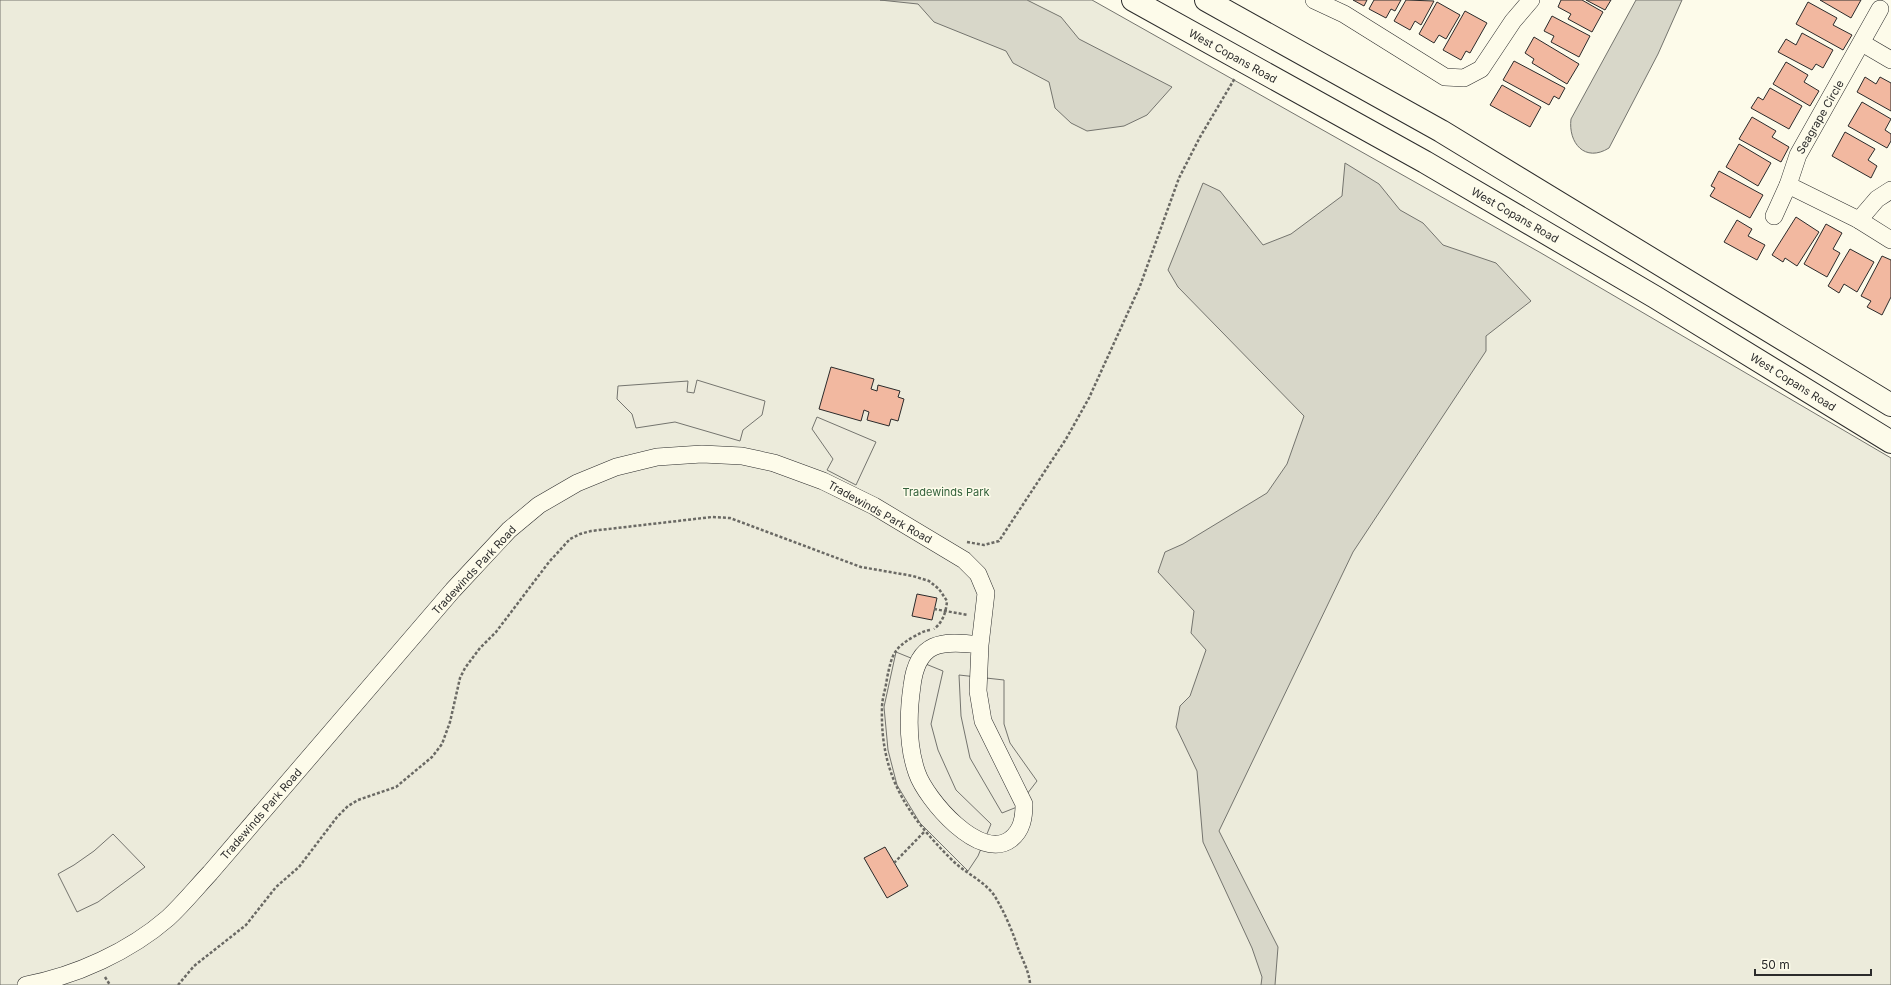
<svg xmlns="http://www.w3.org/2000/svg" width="1891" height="985" font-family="Inter,sans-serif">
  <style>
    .green { fill: #ecebdb; stroke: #74746e }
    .parking { fill: #eceadb; stroke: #74746e }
    .water { fill: #d8d7c9; stroke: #74746e }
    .building { fill: #f2b8a0; stroke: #2b2b2b }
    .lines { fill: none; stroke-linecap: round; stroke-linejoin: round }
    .minor-casing { stroke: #2b2b2b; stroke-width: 18 }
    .major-casing { stroke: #2b2b2b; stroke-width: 24 }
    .path { stroke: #6a6964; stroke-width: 2.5; stroke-dasharray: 3 2; stroke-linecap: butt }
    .minor { stroke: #fdfbea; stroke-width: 17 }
    .major { stroke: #fdfbea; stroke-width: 22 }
    .labels { text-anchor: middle; stroke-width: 3; stroke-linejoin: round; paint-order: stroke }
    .street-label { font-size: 11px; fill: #2b2b2b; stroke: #fdfbea }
    .park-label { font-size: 11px; fill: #34623c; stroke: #fdfbea }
  </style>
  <rect width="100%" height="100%" fill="#fdfbea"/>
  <path class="green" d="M0,0H1092L1541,253L1891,458V985H0Z"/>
  <g class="parking">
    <path d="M697,380L765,401L762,415L743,430L740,441L675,422L636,428L632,414L617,399L618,386L688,381L687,392L694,393Z"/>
    <path d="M817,417L876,442L856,485L827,470L833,459L812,429Z"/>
    <path d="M896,652L943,671L931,724L938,750L956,790L991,824L978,856L968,871L920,823L897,785L888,750L884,707Z"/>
    <path d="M959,675L1004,680V724L1010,743L1037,781L1017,807L1002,813L970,758L961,716Z"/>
    <path d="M113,834L145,867L98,902L77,912L58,874L74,865L94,851Z"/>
  </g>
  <g class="water">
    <path d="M880,0H1027L1061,17L1079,39L1172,87L1147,115L1124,126L1087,131L1071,123L1055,108L1049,82L1013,63L1006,51L934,22L918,4Z"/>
    <path d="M1636,0H1682L1658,54L1609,148C1585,163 1568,143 1571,119Z"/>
    <path d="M1345,163L1379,184L1400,210L1423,223L1443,245L1496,263L1531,301L1486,336V351L1353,552L1219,831L1278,947L1275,985H1261L1262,977L1252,948L1203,842L1197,771L1176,727L1180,706L1190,696L1206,650L1191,633L1194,611L1158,572L1165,552L1183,544L1267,493L1287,464L1304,416L1178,287L1168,270L1203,183L1220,191L1263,245L1291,234L1342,196Z"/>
  </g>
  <g class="building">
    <path d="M1353,0H1367L1364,6Z"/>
    <path d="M1374,0H1401L1395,11L1391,9L1386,18L1369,9Z"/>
    <path d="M1406,0L1434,1L1421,25L1415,21L1410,30L1394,21Z"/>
    <path d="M1561,0H1582L1603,12L1592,32L1568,19L1571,14L1558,7Z"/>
    <path d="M1586,0H1611L1605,10Z"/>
    <path d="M1820,0H1861L1851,18Z"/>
    <path d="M1437,2L1460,15L1446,39L1439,35L1434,43L1419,34Z"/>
    <path d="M1808,2L1837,18L1833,25L1852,35L1843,50L1796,24Z"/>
    <path d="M1465,11L1487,23L1470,53L1466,51L1461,60L1443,50Z"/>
    <path d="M1552,16L1590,36L1579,57L1551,42L1554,36L1544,31Z"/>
    <path d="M1802,33L1833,50L1823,68L1816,64L1812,70L1778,52L1786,39L1796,45Z"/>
    <path d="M1534,37L1579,64L1567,84L1532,63L1534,59L1525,53Z"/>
    <path d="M1514,61L1565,88L1559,99L1554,96L1549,105L1503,80Z"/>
    <path d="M1786,62L1808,75L1804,82L1819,91L1810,106L1773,84Z"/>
    <path d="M1865,77L1876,84L1880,77L1891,83V111L1857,92Z"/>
    <path d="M1502,85L1541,107L1530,127L1490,105Z"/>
    <path d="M1770,88L1802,106L1789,129L1751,108L1758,97L1763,100Z"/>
    <path d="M1862,102L1891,119L1885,130L1891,134V141L1887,148L1848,126Z"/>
    <path d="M1752,117L1776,131L1772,137L1789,147L1781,162L1739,139Z"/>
    <path d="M1845,132L1875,149L1868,160L1877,166L1871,178L1832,156Z"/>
    <path d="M1739,144L1771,163L1758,186L1726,167Z"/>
    <path d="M1719,171L1763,195L1750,218L1710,196L1715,188L1711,186Z"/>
    <path d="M1796,217L1819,232L1797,266L1785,258L1783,262L1772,255Z"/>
    <path d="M1737,220L1752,229L1748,236L1765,245L1757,260L1724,242Z"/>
    <path d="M1826,224L1842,233L1833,249L1840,253L1827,277L1804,264Z"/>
    <path d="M1850,249L1874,262L1857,292L1844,284L1839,293L1828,286Z"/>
    <path d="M1882,256L1891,260V297L1882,315L1867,307L1871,301L1861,296Z"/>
    <path d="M831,367L874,379L871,389L877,391L878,385L900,391L898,397L904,399L898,421L891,419L889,426L867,420L869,412L864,410L861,421L819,409Z"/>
    <path d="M917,594L937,598L932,620L912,616Z"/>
    <path d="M885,847L908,886L887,898L864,858Z"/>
  </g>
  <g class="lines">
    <g class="minor-casing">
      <g id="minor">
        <path d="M1314,0L1344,14L1445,77L1464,78L1481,69L1513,21L1531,0"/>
        <path d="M1862,43L1891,60"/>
        <path d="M1788,185L1859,220L1891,240"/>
        <path d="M1774,216L1788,185L1798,155L1880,9"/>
        <path d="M1859,220L1877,199L1891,190"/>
        <path d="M26,985C76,976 130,951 168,918C183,904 196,888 210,873L453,590L509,530L539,505L577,483L616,467L657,457L702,454L742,456L774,463L823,481L874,506L964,560L978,574L986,593L980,645L978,691L983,721L1024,804C1024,818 1022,830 1011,839C980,863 926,799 917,773C907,745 908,714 912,686C917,641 942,640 980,645"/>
      </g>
    </g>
    <g class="major-casing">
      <g id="major">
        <path d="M1133,0L1425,162L1655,297L1891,442"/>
        <path d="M1206,0L1441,131L1891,405"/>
      </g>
    </g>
    <g class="path">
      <path d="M967,542L984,545L999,541L1066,439L1089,398L1140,286L1179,178L1200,137L1235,78"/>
      <path d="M934,609L968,615"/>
      <path d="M930,630C923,631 919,634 913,637C893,649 892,655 887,678C886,688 882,698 882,708C880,775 907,815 952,860C965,873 983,880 994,895C1004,911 1012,930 1018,948C1022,959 1030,973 1030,985"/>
      <path d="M894,863L925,831"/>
      <path d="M105,977L110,985"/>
      <path d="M178,985L194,966L246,925L276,887L299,867L337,817L348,806L358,800L396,787L432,757L442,744L450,722L460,678L465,668L480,648L496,632L549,562L570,539L580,534L591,531L712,517L730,518L861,567L913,576L929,581L939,589L947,601C946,612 943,622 934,629"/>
    </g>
    <use href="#minor" class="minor"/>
    <use href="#major" class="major"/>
  </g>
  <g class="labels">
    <g class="street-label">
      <text transform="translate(1233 56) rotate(29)" y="4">West Copans Road</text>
      <text transform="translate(1820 117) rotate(-60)" y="4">Seagrape Circle</text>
      <text transform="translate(1515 215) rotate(30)" y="4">West Copans Road</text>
      <text transform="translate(1793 382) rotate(32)" y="4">West Copans Road</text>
      <text transform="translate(880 512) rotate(29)" y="4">Tradewinds Park Road</text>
      <text transform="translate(474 570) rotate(-47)" y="4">Tradewinds Park Road</text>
      <text transform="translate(261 814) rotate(-49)" y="4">Tradewinds Park Road</text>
    </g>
    <g class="park-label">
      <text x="946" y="496">Tradewinds Park</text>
    </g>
  </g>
  <path d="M1755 969v6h116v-6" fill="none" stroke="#2b2b2b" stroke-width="2"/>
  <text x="1761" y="969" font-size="12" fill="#2b2b2b" stroke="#fdfbea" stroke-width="3" paint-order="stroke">50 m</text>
</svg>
